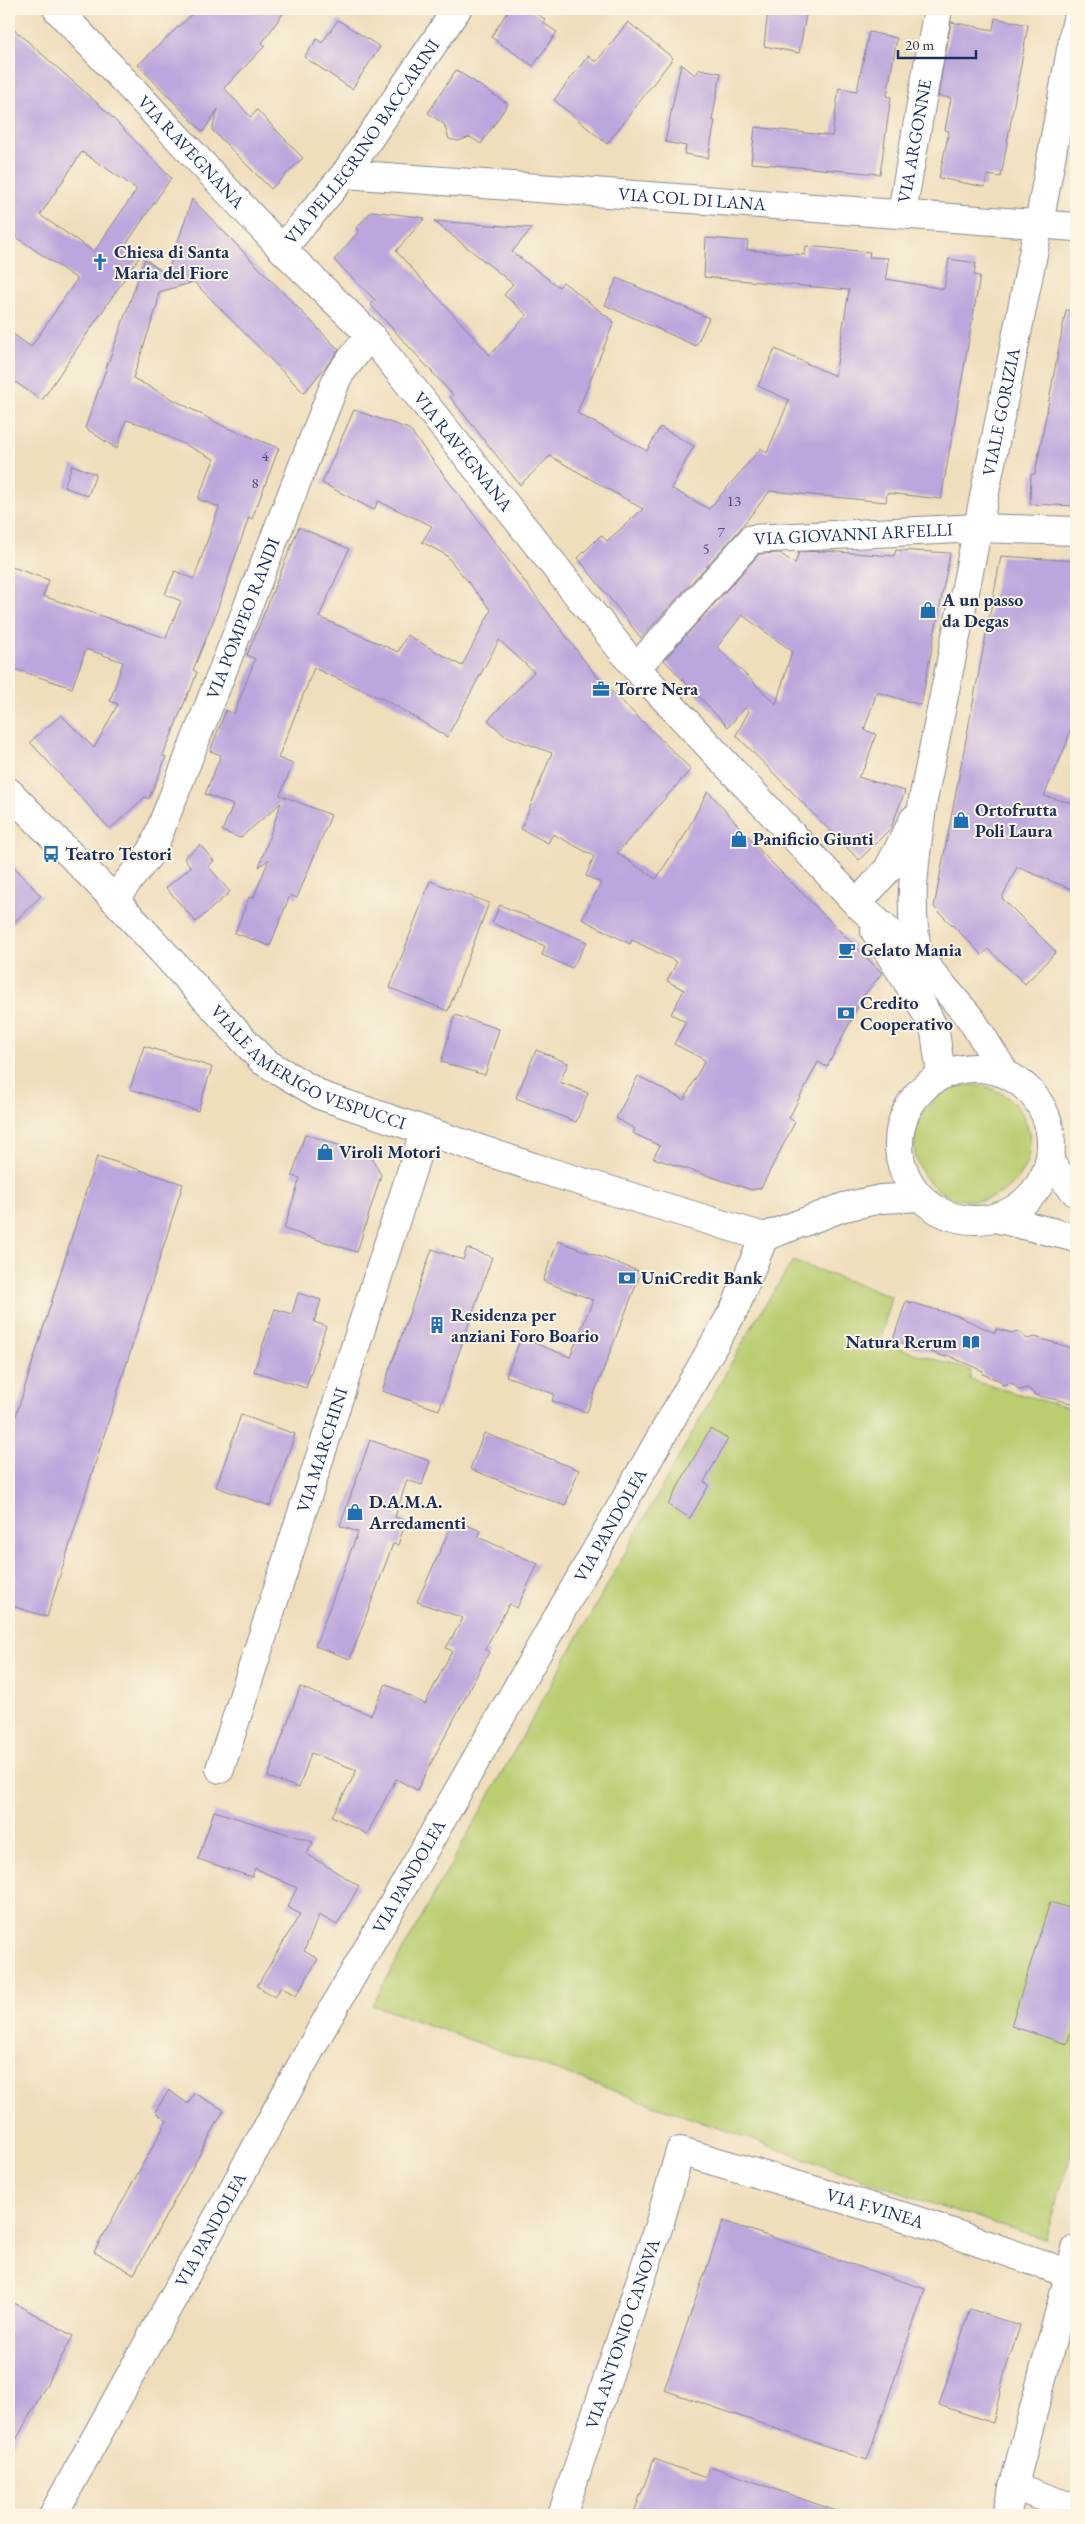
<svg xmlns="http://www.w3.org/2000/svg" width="1085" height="2524" font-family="'EB Garamond',serif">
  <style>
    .green { fill: #bacd71; stroke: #6a7e68 }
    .building { fill: #bba6dd; fill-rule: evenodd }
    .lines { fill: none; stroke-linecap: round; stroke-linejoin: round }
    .minor-casing { stroke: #85868d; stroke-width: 30 }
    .major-casing { stroke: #85868d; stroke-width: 30 }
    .minor { stroke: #fff; stroke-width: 28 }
    .major { stroke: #fff; stroke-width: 28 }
    .labels { text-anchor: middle; stroke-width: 4; stroke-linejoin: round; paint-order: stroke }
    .number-label { font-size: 15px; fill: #434d7e }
    .street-label { font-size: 18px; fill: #1b2f5e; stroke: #fcf5e5 }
    .poi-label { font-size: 18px; font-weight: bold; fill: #1b2f5e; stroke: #fcf5e5; text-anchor: start }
  </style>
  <rect width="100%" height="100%" fill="#fcf5e5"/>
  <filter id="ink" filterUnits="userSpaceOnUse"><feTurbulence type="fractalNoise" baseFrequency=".02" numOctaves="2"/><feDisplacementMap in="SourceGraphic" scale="10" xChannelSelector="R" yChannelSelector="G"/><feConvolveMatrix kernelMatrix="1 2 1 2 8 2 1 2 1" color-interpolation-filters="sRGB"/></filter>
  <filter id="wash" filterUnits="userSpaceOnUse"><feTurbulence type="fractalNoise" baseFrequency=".0096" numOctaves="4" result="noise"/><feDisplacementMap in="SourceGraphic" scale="20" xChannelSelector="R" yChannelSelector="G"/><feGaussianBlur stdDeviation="1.12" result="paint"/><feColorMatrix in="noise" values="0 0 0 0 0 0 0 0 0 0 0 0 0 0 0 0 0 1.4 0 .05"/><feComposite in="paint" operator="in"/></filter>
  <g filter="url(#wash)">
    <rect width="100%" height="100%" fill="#efdebc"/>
    <g class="green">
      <circle cx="972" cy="1143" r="58"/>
      <path d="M793,1261L891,1296L880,1343L971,1370L970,1380L1072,1409L1076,1402V2138L1045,2239L921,2200L372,2005L756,1319Z"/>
    </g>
    <g id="blocks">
      <g class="building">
        <path d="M197,9H286L262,43L265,46L224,88L251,117L257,110L303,158L271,189L212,130L218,109L203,132L138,65Z"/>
        <path d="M509,9H530L545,19L543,23L557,32L533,66L491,37Z"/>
        <path d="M768,9L806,15L799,53L764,46Z"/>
        <path d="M995,18L1028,25L1001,177L987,175L985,187L939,178L949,131L945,130L951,98L938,96L951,22L993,30Z"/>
        <path d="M338,20L380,47L352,89L304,57L317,39L322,43Z"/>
        <path d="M628,22L673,58L607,144L554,100L588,56L596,62Z"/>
        <path d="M9,25L104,109L171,178L125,246L140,256L42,400L9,378V331L31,347L77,279L9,232ZM82,152L137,189L94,252L40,215Z"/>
        <path d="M869,32L897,38L887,96L891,97L880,174L751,163L755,127L832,136L839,88L857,91Z"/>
        <path d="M681,64L695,75L700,69L721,73L712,120L715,121L708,158L684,154L686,146L665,142Z"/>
        <path d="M456,70L508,104L481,144L470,137L458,141L449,139L444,124L428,113Z"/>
        <path d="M192,199L339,350L304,393L194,282L159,292L157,306L133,378L225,427L279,448L252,519L249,517L214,619L193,670L197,672L190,692L189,691L163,756L166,757L149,799L145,797L110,829L30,742L61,715L94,748L118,704L110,701L123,662L86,649L72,688L9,667V566L49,580L43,596L166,638L181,601L165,594L175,571L194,579L219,507L198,499L214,459L147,426L126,420L117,449L85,428L145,259L167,275Z"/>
        <path d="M372,211L425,218L396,251L490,355L527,315L504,295L513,284L434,221L532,228L512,252L559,287L563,282L614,322L577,413L647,451L660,427L694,446L671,488L709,509L761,448L767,453L789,400L758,386L775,349L835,376L849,290L704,277L706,238L748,241L747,250L805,255L806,246L870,252L869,257L888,258L886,279L944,289L949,259L976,263L974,275L980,276L941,499L887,493L886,502L770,491L736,534L641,638L578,558L601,535L607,541L643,509L550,456L520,485L450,397L453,395L371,305L375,300L334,260L359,231L356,228Z"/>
        <path d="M617,278L709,318L696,346L605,305Z"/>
        <path d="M1066,310L1076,311V506L1030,504L1031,474H1035Z"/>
        <path d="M354,410L409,429L597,677L691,769L617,853L656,879L683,838L708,791L765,856L882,973L864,995L827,1067L818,1062L789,1118L795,1122L761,1188L752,1190L653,1158L660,1146L633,1133L635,1129L616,1118L638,1076L684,1100L705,1060L674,1044L686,1022L671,1014L684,990L667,981L677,962L632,940L630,944L582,919L601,883L586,876L594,856L553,834L548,843L521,829L552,753L504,735L488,720L534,672L499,640L447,737L389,702L314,668L278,758L293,764L280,795L331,815L297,898L290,895L270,946L235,933L249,897L253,899L269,859L259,867L281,803L240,838L222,831L233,805L205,794L221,755L210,751L226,710L234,714L255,659L247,655L299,527L349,549L319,617L398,652L407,635L462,666L491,610L446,555L422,542L432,526L378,501L374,510L322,483Z"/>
        <path d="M72,465L96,474L88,496L64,487Z"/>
        <path d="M896,550L950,553L921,705L877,692L864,730L876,734L865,767L858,777L905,791L891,828L859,860L736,735L749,711L745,708L728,727L664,660L759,554L780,553L795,564L799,552L824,551L894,556ZM742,615L792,651L776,704L717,647Z"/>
        <path d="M1001,556L1076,561V711L1066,745L1044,796L1076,804V891L1017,867L1002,898L1056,952L1025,984L988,949L982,955L934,907Z"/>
        <path d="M200,845L214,861L208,866L230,892L196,922L166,888L191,867L184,858Z"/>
        <path d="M9,861L41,896L9,927Z"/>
        <path d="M430,881L489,903L448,1011L390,988Z"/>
        <path d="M500,905L587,942L572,968L542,955L545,946L492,923Z"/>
        <path d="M455,1015L499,1029L485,1075L441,1062Z"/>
        <path d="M144,1046L212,1067L198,1111L130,1089Z"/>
        <path d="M536,1050L568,1063L560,1082L588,1093L576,1122L516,1098Z"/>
        <path d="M305,1134L371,1156L381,1175L357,1252L284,1229L300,1178L292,1176Z"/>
        <path d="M97,1156L183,1184L47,1617L9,1605V1438Z"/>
        <path d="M558,1241L641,1272L587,1412L552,1401L554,1394L506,1376L521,1338L570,1357L593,1300L543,1281Z"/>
        <path d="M467,1248L492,1257L439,1410L382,1391L432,1249L463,1260Z"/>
        <path d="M298,1293L321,1300L314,1322L326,1326L306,1388L254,1371L275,1309L292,1314Z"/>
        <path d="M906,1301L958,1316L995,1333L996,1329L1013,1333L1019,1332L1027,1339L1035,1337L1072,1348L1073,1353L1076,1354V1404L1035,1395L1028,1388L1019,1390L1012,1383L1002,1385L1001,1381L982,1374L983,1371L947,1355L946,1357L893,1340Z"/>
        <path d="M241,1415L295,1434L270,1506L216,1487Z"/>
        <path d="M710,1429L728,1439L704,1482L709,1485L690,1518L668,1505Z"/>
        <path d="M484,1433L579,1470L565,1506L470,1469Z"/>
        <path d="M370,1440L430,1461L422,1485L407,1480L395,1517L406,1521L398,1545L393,1544L350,1659L315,1646L358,1532L340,1526Z"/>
        <path d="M454,1520L481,1531L478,1537L538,1564L517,1608L509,1604L485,1649L489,1652L417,1790L396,1779L367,1834L332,1816L357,1770L311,1753L299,1788L268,1777L300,1687L371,1715L386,1684L425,1704L452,1651L446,1648L463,1618L417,1602Z"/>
        <path d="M214,1811L313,1842L307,1854L359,1886L337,1925L319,1915L304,1951L318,1959L296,1996L281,1987L275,1997L257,1986L300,1914L287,1907L297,1888L255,1868L252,1877L198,1859Z"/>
        <path d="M1050,1902L1076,1910V2015L1067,2044L1011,2026Z"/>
        <path d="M169,2090L188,2104L194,2093L224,2110L134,2274L94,2252L167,2121L155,2112Z"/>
        <path d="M723,2221L925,2289L867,2460L664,2390Z"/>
        <path d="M9,2300L73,2336L9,2453Z"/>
        <path d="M970,2309L1020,2326L1004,2375L993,2423L939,2405Z"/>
        <path d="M654,2459L706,2478L710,2466L839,2512L838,2515H633Z"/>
      </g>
    </g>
  </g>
  <g filter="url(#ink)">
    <use href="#blocks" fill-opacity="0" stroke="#85868d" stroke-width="1"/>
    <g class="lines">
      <g class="minor-casing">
        <g id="minor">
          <path id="s1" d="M345,174L1076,227"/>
          <path id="s2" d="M902,212L938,9"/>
          <path id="s3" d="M282,249L345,174L457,9"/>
          <path id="s4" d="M636,668L752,539L979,528L1076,531"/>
          <path id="s5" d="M114,899L152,851L338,376L370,335"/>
          <path d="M857,904L888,869L914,819"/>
          <path id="s6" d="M919,958C906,904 916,855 923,800L1039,224L1076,23"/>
          <path id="s7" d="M220,1769L424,1132"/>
          <path d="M1013,2486L1076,2509"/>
          <path id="s8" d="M53,2515L321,2030L735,1308L764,1237"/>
          <path id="s9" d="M562,2515L660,2222L680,2151L915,2220L1076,2276"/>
          <path d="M1006,2515L1076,2249"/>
        </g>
      </g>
      <g class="major-casing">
        <g id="major">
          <path id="s10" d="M57,9L282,249L370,335L636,668L857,904L919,958L971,1019L1005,1073"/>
          <path id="s11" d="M9,792L114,899L263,1061L322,1096L533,1167L764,1237L844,1207L881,1199L920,1197"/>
          <path d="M875,931L922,1005L935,1031L941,1075"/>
          <circle cx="975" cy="1144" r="76"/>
          <path d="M1049,1162L1076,1193"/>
          <path d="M995,1218L1076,1238"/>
        </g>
      </g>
      <use href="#minor" class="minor"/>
      <use href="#major" class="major"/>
    </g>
  </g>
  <defs>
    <g id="church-bare" transform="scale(1.35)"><path d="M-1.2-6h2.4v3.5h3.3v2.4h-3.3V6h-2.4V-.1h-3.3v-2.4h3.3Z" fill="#1f6fb2" stroke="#fcf5e5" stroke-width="2.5" paint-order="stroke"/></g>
    <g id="shop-bare" transform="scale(1.35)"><path d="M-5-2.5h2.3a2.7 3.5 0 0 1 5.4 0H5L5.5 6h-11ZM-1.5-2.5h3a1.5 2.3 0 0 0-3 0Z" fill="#1f6fb2" stroke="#fcf5e5" stroke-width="2.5" paint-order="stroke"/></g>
    <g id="office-bare" transform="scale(1.35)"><path d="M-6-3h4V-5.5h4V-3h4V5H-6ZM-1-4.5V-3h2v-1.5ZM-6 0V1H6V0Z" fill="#1f6fb2" stroke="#fcf5e5" stroke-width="2.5" paint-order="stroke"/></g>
    <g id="bus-bare" transform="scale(1.35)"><path d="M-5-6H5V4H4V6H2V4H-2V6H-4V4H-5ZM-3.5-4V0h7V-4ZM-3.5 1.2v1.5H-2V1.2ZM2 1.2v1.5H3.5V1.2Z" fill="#1f6fb2" stroke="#fcf5e5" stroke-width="2.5" paint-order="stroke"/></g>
    <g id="cafe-bare" transform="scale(1.35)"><path d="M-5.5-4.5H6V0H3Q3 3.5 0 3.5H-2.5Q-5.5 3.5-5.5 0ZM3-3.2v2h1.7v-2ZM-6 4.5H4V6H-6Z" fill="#1f6fb2" stroke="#fcf5e5" stroke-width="2.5" paint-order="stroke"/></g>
    <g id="bank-bare" transform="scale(1.35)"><path d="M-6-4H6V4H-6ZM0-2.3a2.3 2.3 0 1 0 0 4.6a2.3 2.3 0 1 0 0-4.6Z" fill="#1f6fb2" stroke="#fcf5e5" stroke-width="2.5" paint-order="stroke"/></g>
    <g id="building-bare" transform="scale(1.35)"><path d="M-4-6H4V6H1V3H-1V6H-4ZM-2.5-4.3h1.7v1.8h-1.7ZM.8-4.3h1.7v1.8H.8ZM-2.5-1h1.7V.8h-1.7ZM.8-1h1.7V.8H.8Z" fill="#1f6fb2" stroke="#fcf5e5" stroke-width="2.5" paint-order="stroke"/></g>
    <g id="library-bare" transform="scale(1.35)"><path d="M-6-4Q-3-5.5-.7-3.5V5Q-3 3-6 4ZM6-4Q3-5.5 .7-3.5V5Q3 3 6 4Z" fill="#1f6fb2" stroke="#fcf5e5" stroke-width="2.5" paint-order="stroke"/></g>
  </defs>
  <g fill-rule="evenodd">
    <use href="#church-bare" x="100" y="262"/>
    <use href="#shop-bare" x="928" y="610"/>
    <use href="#office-bare" x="601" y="689"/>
    <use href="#shop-bare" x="961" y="820"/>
    <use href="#shop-bare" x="739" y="839"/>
    <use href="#bus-bare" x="51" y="854"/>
    <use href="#cafe-bare" x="847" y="950"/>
    <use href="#bank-bare" x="846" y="1013"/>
    <use href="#shop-bare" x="325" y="1152"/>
    <use href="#bank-bare" x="627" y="1278"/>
    <use href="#building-bare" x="437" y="1325"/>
    <use href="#library-bare" x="971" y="1342"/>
    <use href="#shop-bare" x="355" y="1512"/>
  </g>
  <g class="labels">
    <g class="number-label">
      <text x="265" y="461">4</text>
      <text x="255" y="488">8</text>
      <text x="734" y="506">13</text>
      <text x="721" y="537">7</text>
      <text x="706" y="554">5</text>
    </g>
    <g class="street-label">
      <text dy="6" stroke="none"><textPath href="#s2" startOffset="72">VIA ARGONNE</textPath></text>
      <text dy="6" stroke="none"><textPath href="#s3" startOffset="134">VIA PELLEGRINO BACCARINI</textPath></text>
      <text dy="6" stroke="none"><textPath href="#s10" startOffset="196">VIA RAVEGNANA</textPath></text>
      <text dy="6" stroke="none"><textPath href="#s1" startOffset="348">VIA COL DI LANA</textPath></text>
      <text dy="6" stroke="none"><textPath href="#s6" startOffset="555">VIALE GORIZIA</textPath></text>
      <text dy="6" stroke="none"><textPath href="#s10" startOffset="601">VIA RAVEGNANA</textPath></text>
      <text dy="6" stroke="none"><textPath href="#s4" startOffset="275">VIA GIOVANNI ARFELLI</textPath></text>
      <text dy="6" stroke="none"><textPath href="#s5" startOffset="311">VIA POMPEO RANDI</textPath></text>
      <text dy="6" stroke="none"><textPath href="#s11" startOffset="412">VIALE AMERIGO VESPUCCI</textPath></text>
      <text dy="6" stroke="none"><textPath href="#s7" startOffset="335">VIA MARCHINI</textPath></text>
      <text dy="6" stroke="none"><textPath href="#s8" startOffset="1136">VIA PANDOLFA</textPath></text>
      <text dy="6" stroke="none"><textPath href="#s8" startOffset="731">VIA PANDOLFA</textPath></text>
      <text dy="6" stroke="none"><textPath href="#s9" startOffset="586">VIA F.VINEA</textPath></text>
      <text dy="6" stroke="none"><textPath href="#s8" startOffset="326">VIA PANDOLFA</textPath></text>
      <text dy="6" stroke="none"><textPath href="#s9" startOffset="191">VIA ANTONIO CANOVA</textPath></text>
    </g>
    <g class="poi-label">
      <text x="114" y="258">Chiesa di Santa<tspan x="114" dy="21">Maria del Fiore</tspan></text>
      <text x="942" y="606">A un passo<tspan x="942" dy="21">da Degas</tspan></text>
      <text x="615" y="695">Torre Nera</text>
      <text x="975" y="816">Ortofrutta<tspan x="975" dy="21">Poli Laura</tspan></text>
      <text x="753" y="845">Panificio Giunti</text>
      <text x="65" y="860">Teatro Testori</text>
      <text x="861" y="956">Gelato Mania</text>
      <text x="860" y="1009">Credito<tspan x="860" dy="21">Cooperativo</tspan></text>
      <text x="339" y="1158">Viroli Motori</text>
      <text x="641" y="1284">UniCredit Bank</text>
      <text x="451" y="1321">Residenza per<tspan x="451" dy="21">anziani Foro Boario</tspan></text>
      <text x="957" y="1348" text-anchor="end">Natura Rerum</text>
      <text x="369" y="1508">D.A.M.A.<tspan x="369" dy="21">Arredamenti</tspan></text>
    </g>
  </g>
  <rect width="1085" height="2524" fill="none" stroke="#fcf5e5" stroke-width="30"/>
  <path d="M898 50v8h78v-8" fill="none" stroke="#1b2f5e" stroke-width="2.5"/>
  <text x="905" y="50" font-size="15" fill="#1b2f5e" stroke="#fcf5e5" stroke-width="4" paint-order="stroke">20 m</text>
</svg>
